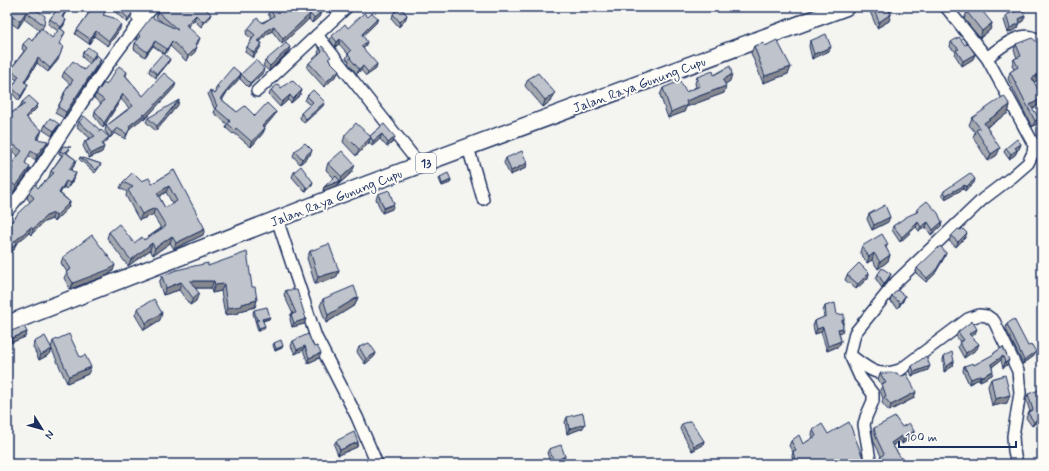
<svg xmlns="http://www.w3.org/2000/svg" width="1049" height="471" font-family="Mynerve,sans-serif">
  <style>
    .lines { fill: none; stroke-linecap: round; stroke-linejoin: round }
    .minor-casing { stroke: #1b2f5e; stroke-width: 14 }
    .highway-casing { stroke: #1b2f5e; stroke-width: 19 }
    .minor { stroke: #fdfcf7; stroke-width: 11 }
    .highway { stroke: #fdfcf7; stroke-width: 16 }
    .wall { fill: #a4a8af; stroke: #1b2f5e; fill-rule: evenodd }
    .shaded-wall { fill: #86888f; stroke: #1b2f5e }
    .building { fill: #bfc3cc; stroke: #1b2f5e; fill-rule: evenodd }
    .labels { text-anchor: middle; stroke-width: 4; stroke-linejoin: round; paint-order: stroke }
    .shield { fill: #fdfcf7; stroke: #5f6c8c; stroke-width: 1 }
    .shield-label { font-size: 12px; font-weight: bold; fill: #1b2f5e }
    .street-label { font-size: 13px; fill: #1b2f5e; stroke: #fdfcf7 }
  </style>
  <rect width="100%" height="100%" fill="#f4f4f1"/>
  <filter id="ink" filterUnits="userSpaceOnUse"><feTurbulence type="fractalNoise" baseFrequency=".025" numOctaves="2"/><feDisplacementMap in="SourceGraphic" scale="8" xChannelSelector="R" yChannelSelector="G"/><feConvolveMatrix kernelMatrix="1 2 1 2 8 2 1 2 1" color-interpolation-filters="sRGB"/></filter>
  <g filter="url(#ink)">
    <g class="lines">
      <g class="minor-casing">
        <g id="minor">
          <path d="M129,7L141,20"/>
          <path d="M317,35L420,165"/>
          <path d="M987,58C1000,47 1029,23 1042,46"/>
          <path d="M257,91L347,7"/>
          <path d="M468,147L483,199"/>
          <path d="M7,211C29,186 47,157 65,129C92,87 120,44 153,7"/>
          <path d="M277,219L316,337L357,417L377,464"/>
          <path d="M850,355C869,369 876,378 900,370L968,319L979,315L987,316L994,321L1018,371L1020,393L1013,436L1014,451L1017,464"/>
          <path d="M868,464L870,460L864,425L866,417L873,401V394L860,377L850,355L855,333L897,281L983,199L1012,177L1028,163L1033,153L1034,145L987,58L946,7"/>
        </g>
      </g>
      <g class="highway-casing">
        <path id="highway" d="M7,324L368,184L846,7"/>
      </g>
      <use href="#minor" class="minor"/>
      <use href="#highway" class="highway"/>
    </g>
    <g class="wall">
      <path d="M7,7H32L44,25L42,29L52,38L58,31L48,24L50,19L59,7H69L63,17L64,25L61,29L65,32L60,44L58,60L48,72L37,63L25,83L26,89L19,101L11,92L12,88L17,80L8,74L10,70L24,51L22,49L23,44L32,41L39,30L24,19L18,28L7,20Z"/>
      <path d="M81,7H99L104,15L120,29L108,46L94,36L89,44L75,34L77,30L88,14Z"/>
      <path d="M110,7H125L132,14L130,19L127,23Z"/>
      <path d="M204,7L209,19L201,27L194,20L188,26L198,43L196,46L195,52L186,61L170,46L165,54L153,46L145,57L134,49L135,43L138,40L136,39L138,34L162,22L156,17L158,12Z"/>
      <path d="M326,7H336L330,13L325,8Z"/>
      <path d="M370,7H379L374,11Z"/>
      <path d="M398,7H400L407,15L405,20L399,27L392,19L393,14L399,8Z"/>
      <path d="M868,7H897L890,11L891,14L889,21L877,28Z"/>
      <path d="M1016,7H1031L1022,12L1025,16L1023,21L1019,23L1018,28L1008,33L1004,20L1006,15L1017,10Z"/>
      <path d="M270,9L321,12L319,17L312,23L309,19L282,44L272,31L266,35L260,42V48L253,58L245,52L247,47L252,39L246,34L248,29L271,18L268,14Z"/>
      <path d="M967,12L992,23L990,30L980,38L964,19Z"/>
      <path d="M368,17L378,18L376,23L363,35L365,47L363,48L376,69L366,76L361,70L357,74L348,63L349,61L346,59L348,54L339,44L335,47L330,40L332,36L348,28Z"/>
      <path d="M810,41L829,51L812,59L809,46Z"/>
      <path d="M951,42L965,45L975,54L973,59L962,66L955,55L956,52L950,47Z"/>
      <path d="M1016,44L1042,46V79V78L1034,82L1040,104L1032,109L1039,118L1037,124L1032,127L1008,79L1010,72L1014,70L1012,65L1014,59L1017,58L1014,50Z"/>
      <path d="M754,46H765L791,67L788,74L763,83L751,53Z"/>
      <path d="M320,48L329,61L339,70L337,75L324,87L307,68L309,63L319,54L318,53Z"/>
      <path d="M83,52L96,53L94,58L90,64L82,57Z"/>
      <path d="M288,52L269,71L263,66L265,61Z"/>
      <path d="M101,59L99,64L64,118L55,113L62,99V98L64,93L70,84L62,77L64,72L84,70Z"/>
      <path d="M170,59L168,63L156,78L149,72L150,68Z"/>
      <path d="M127,72L126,76L143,96L176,83L174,88L144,120L142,119L130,128L125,139L115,133L110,138L105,131L106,126L129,108L121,99L103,128L94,116L95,111L101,104L94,98L96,94L106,85Z"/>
      <path d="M263,73L248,87L240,79L241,74Z"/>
      <path d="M241,74L239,79L227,92L222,100L237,112L255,116L276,112L274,116L264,128H265L263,133L251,147L234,133L233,134L226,128L227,124L214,113L215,110L208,94L210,90L215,94L216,92L215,91L217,86Z"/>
      <path d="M714,75L730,81L725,84L724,93L686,107L684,112L668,118L660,95L663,88L686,92L696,87L695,83L697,77Z"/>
      <path d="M528,79L552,100L543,107L525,86Z"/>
      <path d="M281,88L302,90L300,95L291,103L288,100L280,107L269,95L271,90Z"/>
      <path d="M307,96L323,106L304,123L300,118L301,113L310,105L305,101Z"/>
      <path d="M22,102L38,104L36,109L27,118L40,136L37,139L46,146L35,161L29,156L25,163L30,167L28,173L14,192L7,187V175L9,172L8,171L10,166L18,156L8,148H7V112L10,114L20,107Z"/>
      <path d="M178,105L156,131L146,122L148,118Z"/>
      <path d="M1010,105L1008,113L987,127L997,155L988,161L973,137L975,132L969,125L972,118Z"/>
      <path d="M79,122L100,130V132L109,137L107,141L103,145L102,152L89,158L83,146L85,141L90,138L77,127Z"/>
      <path d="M384,124L393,142L387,147L380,139L372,146L369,142L368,144L356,156L343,142L345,135L370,136Z"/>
      <path d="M45,125L57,128L52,136L43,130Z"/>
      <path d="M1021,144L1019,149L1017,151L1015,155L1009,159L1004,152L1006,148Z"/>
      <path d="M70,149L67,153L76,160L74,166L71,170L74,179L67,189L64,187L60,193L70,202L68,208L54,222L52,219L44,222L31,235L29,233L16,244L14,250L15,218L30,202L27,198L29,192L38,188L49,177L51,171L62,155L59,154L60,151Z"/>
      <path d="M312,150L310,155L300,164L293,156L295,151Z"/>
      <path d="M80,157L101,164L100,166L95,173L79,159Z"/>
      <path d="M506,158L526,168L510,175L504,163Z"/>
      <path d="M328,163L352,172L339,184L338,185L323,191L324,187L334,178L326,170Z"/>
      <path d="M174,170L203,235L174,249L170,243L153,255L150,250L128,266L107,238L109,232L134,243L144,240L161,228L153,215L139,220L126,196L127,192L120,188L123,182L142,181L152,184ZM166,192L172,203L165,208L159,197Z"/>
      <path d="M294,172L312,186L305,192L292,177Z"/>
      <path d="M440,177L451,180L450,183L442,186L439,179Z"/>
      <path d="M974,183L965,191L963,189L945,199L942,195L944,191Z"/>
      <path d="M378,194L392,209L382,213L376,199Z"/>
      <path d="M917,209L942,222L941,226L931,235L926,227L919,231L916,227L900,242L892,230L893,226L916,213Z"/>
      <path d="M869,214L888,222L872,230L867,219Z"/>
      <path d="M961,230L965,238L956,247L949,241L951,236Z"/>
      <path d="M888,244L886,248L890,255L888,261L878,269L872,260L867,263L860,252L862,246Z"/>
      <path d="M310,251L339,271L336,278L315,284L307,258Z"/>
      <path d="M946,253L944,258L934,275L926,282L916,273L917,268Z"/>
      <path d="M63,257L113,271L108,275L70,289L64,278L67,272L61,263Z"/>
      <path d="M208,266L252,287L257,300L255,307L240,311L239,313L225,315L221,291L212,293L211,288H196V301L190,305L179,290L163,295L159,283L162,276Z"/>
      <path d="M869,273L868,278L856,289L845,280L847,275Z"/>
      <path d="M878,274L889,279L882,288L876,279Z"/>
      <path d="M286,290L306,319L304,324L292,327L290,319L291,314H293L284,295Z"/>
      <path d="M892,296H905L903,301L898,308L890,301Z"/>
      <path d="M358,297L355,305L326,323L320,306L323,299Z"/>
      <path d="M825,306L844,320L843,324L842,332L839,333L841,341L839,346L827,351L821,332L815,334L813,326L815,321L824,317L823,311Z"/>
      <path d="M138,308L160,320L144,330L135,315Z"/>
      <path d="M254,310L269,319L263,321L264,329L258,331L253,313Z"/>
      <path d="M1007,324L1028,346L1034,356L1023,364L1006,329Z"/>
      <path d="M9,332H27L25,337L10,343L8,336Z"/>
      <path d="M958,332L975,334L971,336L977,349L964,358L958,347L960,342L956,336Z"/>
      <path d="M53,341L88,374L67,383L52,350L50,354L39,360L33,347L34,342L51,348Z"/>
      <path d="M293,341L314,347L321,353L319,358L308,363L303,350L295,354L291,346Z"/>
      <path d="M1042,342V351L1039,347L1041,343Z"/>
      <path d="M274,343L282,348L275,351L273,345Z"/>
      <path d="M359,347L376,353L374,357L365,364L357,352Z"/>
      <path d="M1003,347L1007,365L1003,368L1001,360L992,367V375L980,381L979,379L969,384L963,371L964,366L974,365L993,355L994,353Z"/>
      <path d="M944,356L954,361L953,366L944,372L943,360Z"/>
      <path d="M912,366L928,370L912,376L910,371Z"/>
      <path d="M880,373L914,398L889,411L882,403L883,399L880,390L882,386L878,379Z"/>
      <path d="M991,379L1007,403L992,406L988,386Z"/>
      <path d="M1028,394L1042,418L1032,426L1026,418L1028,413L1030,412L1026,399Z"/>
      <path d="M567,417L583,428L567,434L565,422Z"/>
      <path d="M682,424L704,441L703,445L692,451L680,429Z"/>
      <path d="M902,427L914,431L913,436L902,444L900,440L893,446L901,458L899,463L897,464H876L878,459L881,456L874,442L872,433L874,428Z"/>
      <path d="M813,430L828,434L863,461L862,464H794L792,456L793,452L789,446L791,441L803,444L813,438L812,434Z"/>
      <path d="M336,441L358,442L357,447L338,455L334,445Z"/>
      <path d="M549,449L564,461L557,464H551L547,453Z"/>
    </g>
    <g class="shaded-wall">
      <path d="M68,7H69L60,21L62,17Z"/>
      <path d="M333,7H336L330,13Z"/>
      <path d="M376,7H379L374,11Z"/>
      <path d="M889,7H897L886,14L888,8Z"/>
      <path d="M1024,7H1031L1019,13L1021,9Z"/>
      <path d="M26,12L24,19L18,28L20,21Z"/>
      <path d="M321,12L319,17L312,23L314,18Z"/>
      <path d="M132,14L130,19L127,23L128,18Z"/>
      <path d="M211,14L209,19L201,27L203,22Z"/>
      <path d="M310,14L309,19L282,44L283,39Z"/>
      <path d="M891,14L889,21L877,28L879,22Z"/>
      <path d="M196,15L194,20L184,30L186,25Z"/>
      <path d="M407,15L405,20L399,27L400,22Z"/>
      <path d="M1025,16L1023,21L1017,24L1019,19Z"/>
      <path d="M378,18L376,23L360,38L362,34Z"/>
      <path d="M66,20L64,25L59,32L61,27Z"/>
      <path d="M992,23L990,30L980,38L982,31Z"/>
      <path d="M1020,23L1018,28L1008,33L1010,28Z"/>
      <path d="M121,24L120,29L108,46L109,41Z"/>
      <path d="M274,26L272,31L266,35L256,45L258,41L267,30Z"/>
      <path d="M96,31L94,36L89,44L90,39Z"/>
      <path d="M200,38L198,43L193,49L195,44Z"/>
      <path d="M340,39L339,44L335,47L337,42Z"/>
      <path d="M155,41L153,46L145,57L147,52Z"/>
      <path d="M172,41L170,46L165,54L167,49Z"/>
      <path d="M367,42L365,47L359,50L361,46Z"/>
      <path d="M262,43L260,48L253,58L254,53Z"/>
      <path d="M63,46L58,60L48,72L50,68Z"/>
      <path d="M197,47L195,52L186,61L188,56Z"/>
      <path d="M290,47L288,52L269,71L270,66Z"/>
      <path d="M831,47L829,51L812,59L814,54Z"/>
      <path d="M96,53L94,58L90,64L92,59Z"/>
      <path d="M975,54L973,59L962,66L963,61Z"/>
      <path d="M38,58L37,63L22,87L24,82Z"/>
      <path d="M101,59L99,64L64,118L66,112Z"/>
      <path d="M170,59L168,63L156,78L157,74Z"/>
      <path d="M377,64L376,69L366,76L368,72Z"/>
      <path d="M363,66L361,70L357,74L359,69Z"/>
      <path d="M791,67L788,74L763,83L765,76Z"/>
      <path d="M264,69L263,73L248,87L250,83Z"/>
      <path d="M339,70L337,75L324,87L326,82Z"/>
      <path d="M1042,73V78L1030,84L1032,78Z"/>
      <path d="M241,74L239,79L227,92L220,104L221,99L229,87Z"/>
      <path d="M732,74L730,81L721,87L723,80Z"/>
      <path d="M176,83L174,88L144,120L145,115Z"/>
      <path d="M28,84L26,89L19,101L21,96Z"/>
      <path d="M726,86L724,93L686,107L684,112L668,118L671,112L686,101Z"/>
      <path d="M302,90L300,95L291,103L293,99Z"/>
      <path d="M555,93L552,100L543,107L545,100Z"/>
      <path d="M123,94L121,99L103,128L104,123Z"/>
      <path d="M290,95L288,100L280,107L282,102Z"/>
      <path d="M1042,98L1040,104L1029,111L1030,105Z"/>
      <path d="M179,100L178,105L156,131L157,126Z"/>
      <path d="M325,102L323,106L304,123L306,119Z"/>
      <path d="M38,104L36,109L24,121L26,116Z"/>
      <path d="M1010,105L1008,113L982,130L984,123Z"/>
      <path d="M276,112L274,116L260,131L262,126Z"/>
      <path d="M144,114L142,119L130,128L125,139L129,126Z"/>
      <path d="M1039,118L1037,124L1032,127L1035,121Z"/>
      <path d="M59,124L57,128L52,136L54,131Z"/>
      <path d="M117,128L115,133L110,138L112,133Z"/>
      <path d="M265,128L263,133L251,147L252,142Z"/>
      <path d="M42,130L40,136L34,145L36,139Z"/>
      <path d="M382,134L380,139L372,146L373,141Z"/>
      <path d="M109,137L107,141L100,148L102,143Z"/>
      <path d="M371,137L368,144L356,156L359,149Z"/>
      <path d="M395,137L393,142L387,147L388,143Z"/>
      <path d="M48,141L46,146L35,161L37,155Z"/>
      <path d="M1021,144L1019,149L1017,151L1015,155L1009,159L1011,154L1015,148Z"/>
      <path d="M104,147L102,152L89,158L91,154Z"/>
      <path d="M1000,148L997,155L988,161L991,154Z"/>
      <path d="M312,150L310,155L300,164L302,159Z"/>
      <path d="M76,160L74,166L67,175L69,169Z"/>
      <path d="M527,163L526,168L510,175L511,171Z"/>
      <path d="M355,165L352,172L339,184L342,177Z"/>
      <path d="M30,167L28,173L14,192L16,186Z"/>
      <path d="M76,173L74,179L67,189L70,183Z"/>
      <path d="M975,179L974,183L965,191L966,187Z"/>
      <path d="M451,180L450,183L442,186V184Z"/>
      <path d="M66,181L64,187L57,198L59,193Z"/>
      <path d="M340,181L338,185L323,191L324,187Z"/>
      <path d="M313,182L312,186L305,192L307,188Z"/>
      <path d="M965,185L963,189L945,199L946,195Z"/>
      <path d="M169,186L166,192L155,199L157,193Z"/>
      <path d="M70,202L68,208L54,222L56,216Z"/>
      <path d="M394,204L392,209L382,213L384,208Z"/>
      <path d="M155,208L153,215L139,220L142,214Z"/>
      <path d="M54,213L52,219L44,222L31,235L33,229L46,216Z"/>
      <path d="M890,217L888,222L872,230L874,225Z"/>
      <path d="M918,222L916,227L900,242L902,237Z"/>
      <path d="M928,222L926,227L919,231L921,227Z"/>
      <path d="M942,222L941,226L931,235L933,230Z"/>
      <path d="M31,227L29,233L12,247L14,242Z"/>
      <path d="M205,229L203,235L174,249L176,243Z"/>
      <path d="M967,233L965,238L956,247L958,242Z"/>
      <path d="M172,236L170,243L153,255L155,248Z"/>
      <path d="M152,243L150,250L128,266L131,260Z"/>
      <path d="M16,244L14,250L7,257V253Z"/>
      <path d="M874,253L872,260L867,263L869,257Z"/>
      <path d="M946,253L944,258L934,275L926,282L927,278Z"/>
      <path d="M890,255L888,261L878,269L880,262Z"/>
      <path d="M115,265L113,271L108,275L70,289L73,283Z"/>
      <path d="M339,271L336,278L315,284L318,277Z"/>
      <path d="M869,273L868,278L856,289L858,284Z"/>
      <path d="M891,274L889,279L882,288L884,284Z"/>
      <path d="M190,281H214L211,288H188Z"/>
      <path d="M181,282L179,290L163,295L166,288Z"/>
      <path d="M224,284L221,291L212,293L215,285Z"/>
      <path d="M199,293L196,301L190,305L193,298Z"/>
      <path d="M905,296L903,301L898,308L900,303Z"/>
      <path d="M358,297L355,305L326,323L328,315Z"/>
      <path d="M257,300L255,307L240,311L239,313L225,315L227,308Z"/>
      <path d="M162,313L160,320L144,330L146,323Z"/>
      <path d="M270,317L269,319L261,321L262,319Z"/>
      <path d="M306,319L304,324L292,327L294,323Z"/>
      <path d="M265,326L264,329L258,331L259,328Z"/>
      <path d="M823,327L821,332L815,334L817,329Z"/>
      <path d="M843,328L842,332L836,334L838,329Z"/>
      <path d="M977,329L975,334L967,339L969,334Z"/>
      <path d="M27,332L25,337L10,343L12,338Z"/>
      <path d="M841,341L839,346L827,351L828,346Z"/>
      <path d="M979,344L977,349L964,358L966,353Z"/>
      <path d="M283,346L282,348L275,351L276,349Z"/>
      <path d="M305,346L303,350L295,354L297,350Z"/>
      <path d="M52,349L50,354L39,360L41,355Z"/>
      <path d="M1036,352L1034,356L1023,364L1024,360Z"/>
      <path d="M321,353L319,358L308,363L309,358Z"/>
      <path d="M376,353L374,357L365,364L366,359Z"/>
      <path d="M1003,356L1001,360L989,369L991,364Z"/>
      <path d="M1009,360L1007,365L1003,368L1005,363Z"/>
      <path d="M954,361L953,366L944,372L946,367Z"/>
      <path d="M930,366L928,370L912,376L914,372Z"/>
      <path d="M91,367L88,374L67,383L69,376Z"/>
      <path d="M993,371L992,375L980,381L981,377Z"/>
      <path d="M981,375L979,379L969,384L971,379Z"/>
      <path d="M916,392L914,398L889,411L891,405Z"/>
      <path d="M1010,395L1007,403L992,406L995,399Z"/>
      <path d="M1042,415V418L1032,426L1034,422Z"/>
      <path d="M585,424L583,428L567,434L569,429Z"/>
      <path d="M914,431L913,436L902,444L903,440Z"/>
      <path d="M901,436L900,440L889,448L891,443Z"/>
      <path d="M704,441L703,445L692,451L694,446Z"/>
      <path d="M358,442L357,447L338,455L340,450Z"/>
      <path d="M565,456L564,461L557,464H553L554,462Z"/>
      <path d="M901,458L899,463L897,464H894Z"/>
    </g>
    <g class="building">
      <path d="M7,7H32L45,16L44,25L26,12L20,21L7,12Z"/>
      <path d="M59,7H68L62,17L66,20L61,27L50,19Z"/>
      <path d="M87,7H99L105,12L103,15L114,18L121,24L109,41L96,31L90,39L77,30L91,10Z"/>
      <path d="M117,7H125L132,14L128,18Z"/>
      <path d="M162,7H204L211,14L203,22L196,15L186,25L200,38L195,44L197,47L188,56L172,41L167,49L155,41L147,52L135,43L141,36L138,34L151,17L178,30L158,12Z"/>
      <path d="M274,7H317L321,12L314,18L310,14L283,39L274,26L267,30L258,41L262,43L254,53L247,47L255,35L248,29L257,18L263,23L274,16L270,9Z"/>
      <path d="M400,7L407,15L400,22L393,14Z"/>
      <path d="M873,7H889L888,8L891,14L879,22Z"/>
      <path d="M975,7H979L992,23L982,31L967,12Z"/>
      <path d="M1021,9L1025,16L1019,19L1020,23L1010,28L1006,15Z"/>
      <path d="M364,13L368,17L372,13L378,18L362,34L367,42L361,46L377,64L368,72L363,66L359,69L350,58L351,57L348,54L351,51L340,39L337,42L332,36L345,24L348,28Z"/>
      <path d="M41,28L52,38L60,28L65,32L59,44L63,46L60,55L50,68L38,58L24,82L28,84L21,96L12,88L19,76L10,70L27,48L23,44L29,38L32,41Z"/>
      <path d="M826,34L831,47L814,54L810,41Z"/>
      <path d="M959,37L965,45L968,44L975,54L963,61L956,50L959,49L951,42Z"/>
      <path d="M1032,38L1042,46V73L1032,78L1042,97V98L1030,105L1039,118L1035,121L1010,72L1018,67L1014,59L1021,56L1016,44Z"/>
      <path d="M777,40L791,67L765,76L754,46L764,43L765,46Z"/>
      <path d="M286,43L290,47L270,66L265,61Z"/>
      <path d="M322,46L331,57L328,59L339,70L326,82L309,63L322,51L320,48Z"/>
      <path d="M88,47L96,53L92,59L83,52Z"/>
      <path d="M163,53L170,59L157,74L150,68Z"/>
      <path d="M97,55L101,59L66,112L58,107L65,94L64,93L73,80L64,72L73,61L84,70Z"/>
      <path d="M256,60L264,69L250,83L241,74Z"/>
      <path d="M119,66L127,72L125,75L143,96L164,73L176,83L145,115L144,114L129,126L130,128L127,134L117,128L112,133L106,126L133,106L123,94L104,123L95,111L104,100L96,94L104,83L106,85Z"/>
      <path d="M730,66L732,74L723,80L726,86L686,101L687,105L671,112L663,88L680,81L686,92L700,86L697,77L713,71L714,75Z"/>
      <path d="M233,67L241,74L229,87L221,99L237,112L245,106L255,116L267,103L276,112L262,126L265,128L252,142L236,128L235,130L228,124L230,121L215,108L217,106L210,90L215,94L219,88L217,86Z"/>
      <path d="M538,73L555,93L545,100L528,79Z"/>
      <path d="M292,80L302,90L293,99L290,95L282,102L271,90L278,84L281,88Z"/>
      <path d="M313,90L325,102L306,119L301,113L313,102L307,96Z"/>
      <path d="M29,96L38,104L26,116L29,121L42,130L36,139L48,141L37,155L31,151L25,163L30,167L16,186L7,180V175L13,168L10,166L22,151L10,142L7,145V112L10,114L25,104L22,102Z"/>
      <path d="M1004,96L1010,105L984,123L1000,148L991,154L976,130L980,128L972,118Z"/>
      <path d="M179,100L157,126L148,118Z"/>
      <path d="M84,116L100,130L99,132L101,130L109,137L102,143L104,147L91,154L85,141L95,136L79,122Z"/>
      <path d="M50,118L59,124L54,131L45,125Z"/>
      <path d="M356,123L371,137L359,149L345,135Z"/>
      <path d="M384,124L395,137L388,143L382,134L373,141L370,136Z"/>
      <path d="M1017,139L1021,144L1015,148L1017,150L1011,154L1006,148Z"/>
      <path d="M305,143L312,150L302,159L295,151Z"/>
      <path d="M63,146L71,147L66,152H65L64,153L60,151Z"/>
      <path d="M342,151L355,165L342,177L328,163Z"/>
      <path d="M522,151L527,163L511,171L506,158Z"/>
      <path d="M65,152L76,160L69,169L76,173L70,183L66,181L59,193L70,202L56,216L54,213L46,216L33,229L31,227L14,242L16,244L7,253V225L15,218L18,213L34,198L29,192L35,184L38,188L54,173L51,171Z"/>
      <path d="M80,157L101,164L96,170Z"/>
      <path d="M301,166L313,182L307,188L294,172Z"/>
      <path d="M174,170L205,229L176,243L172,236L155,248L152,243L131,260L109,232L119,224L134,243L142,237L144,240L166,226L155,208L142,214L128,190L133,187L123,182L133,172L142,181L149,178L152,184ZM169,186L177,201L165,208L157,193Z"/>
      <path d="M448,173L451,180L442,184L440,177Z"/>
      <path d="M970,173L975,179L966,187L965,185L946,195L944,191Z"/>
      <path d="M336,176L340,181L324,187Z"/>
      <path d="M389,190L394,204L384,208L378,194Z"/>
      <path d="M927,201L938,213L942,222L933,230L928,222L921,227L918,222L902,237L893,226L906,217L919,211L917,209Z"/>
      <path d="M885,205L890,217L874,225L869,214Z"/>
      <path d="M962,228L967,233L958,242L951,236L958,229L961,230Z"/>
      <path d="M882,234L888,244L885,246L890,255L880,262L874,253L869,257L862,246Z"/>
      <path d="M92,235L115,265L110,269L73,283L66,272L71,269L63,257Z"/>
      <path d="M329,244L339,271L318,277L310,251Z"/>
      <path d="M940,246L946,253L936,270L927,278L917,268Z"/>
      <path d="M247,252L252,287H255L257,300L242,304V306L227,308L224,284L215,285L214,281H190L199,293L193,298L181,282L166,288L162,276L176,270L208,263V266Z"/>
      <path d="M859,263L869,273L858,284L847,275Z"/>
      <path d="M882,268L891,274L884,284L878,274Z"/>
      <path d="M354,286L358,297L328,315L323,299Z"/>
      <path d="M286,290H297L306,319L294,323L291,314L296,313Z"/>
      <path d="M897,290L905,296L900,303L892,296Z"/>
      <path d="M154,299L162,313L146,323L138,308Z"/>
      <path d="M835,303L837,315L844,314V320H842L843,328L838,329L841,341L828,346L823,327L817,329L815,321L826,316L825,306Z"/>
      <path d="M267,307L270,317L262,319L265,326L259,328L256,320H259H257L254,310Z"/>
      <path d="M1014,319L1028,346L1032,345L1036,352L1024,360L1007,324Z"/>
      <path d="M972,321L977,329L969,334L979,344L966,353L959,342L964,340L958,332Z"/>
      <path d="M24,326L27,332L12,338L9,332Z"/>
      <path d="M69,334L80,357L85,355L91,367L69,376L53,341Z"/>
      <path d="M308,334L314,347L317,346L321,353L309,358L305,346L297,350L293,341Z"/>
      <path d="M45,336L52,349L41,355L34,342Z"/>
      <path d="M281,340L283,346L276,349L274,343Z"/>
      <path d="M369,343L376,353L366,359L359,347Z"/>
      <path d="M1003,347L1009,360L1005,363L1003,356L991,364L993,371L981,377V375L971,379L964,366L973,363L974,365L994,354V353Z"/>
      <path d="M952,352L954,361L946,367L944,356Z"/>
      <path d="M926,356L930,366L914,372L912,366Z"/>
      <path d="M880,373H897L900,377L907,374L916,392L891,405L884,397L886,396L882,384L886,383Z"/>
      <path d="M1005,375L1010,395L995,399L991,379Z"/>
      <path d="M1042,389V415L1034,422L1028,413L1033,410L1028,394Z"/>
      <path d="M583,413L585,424L569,429L567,417Z"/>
      <path d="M895,417L902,427L909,423L914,431L903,440L901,436L891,443L901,458L894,464H882L878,459L884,454L876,437L874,428Z"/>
      <path d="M691,421L704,441L694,446L682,424Z"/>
      <path d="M849,422L863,458V461L859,464H796L793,451L796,450L791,441L799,435L803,444L816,436L813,430L822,424L828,434Z"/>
      <path d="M354,432L358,442L340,450L336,441Z"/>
      <path d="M561,445L565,456L554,462L549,449Z"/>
      <path d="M1012,461L1013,464H1004Z"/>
    </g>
  </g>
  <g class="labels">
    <rect class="shield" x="416" y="153" width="20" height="20" rx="3"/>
    <g class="shield-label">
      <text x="426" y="167">13</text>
    </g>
    <g class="street-label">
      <text transform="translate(639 84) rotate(-20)" y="5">Jalan Raya Gunung Cupu</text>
      <text transform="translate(336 197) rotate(-21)" y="5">Jalan Raya Gunung Cupu</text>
    </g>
  </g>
  <rect width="1049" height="471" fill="none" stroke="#fdfcf7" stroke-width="24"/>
  <rect x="12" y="12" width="1025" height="447" fill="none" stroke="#1b2f5e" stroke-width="1.5" filter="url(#ink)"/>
  <g transform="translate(42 429) rotate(127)" stroke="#fdfcf7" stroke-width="3" paint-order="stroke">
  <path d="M0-3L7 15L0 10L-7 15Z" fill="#1b2f5e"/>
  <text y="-6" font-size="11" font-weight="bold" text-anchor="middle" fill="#1b2f5e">N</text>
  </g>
  <path d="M899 441v6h117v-6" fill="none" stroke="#1b2f5e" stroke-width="2"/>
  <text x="905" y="441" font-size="12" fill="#1b2f5e" stroke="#fdfcf7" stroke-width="3" paint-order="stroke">100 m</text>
</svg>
